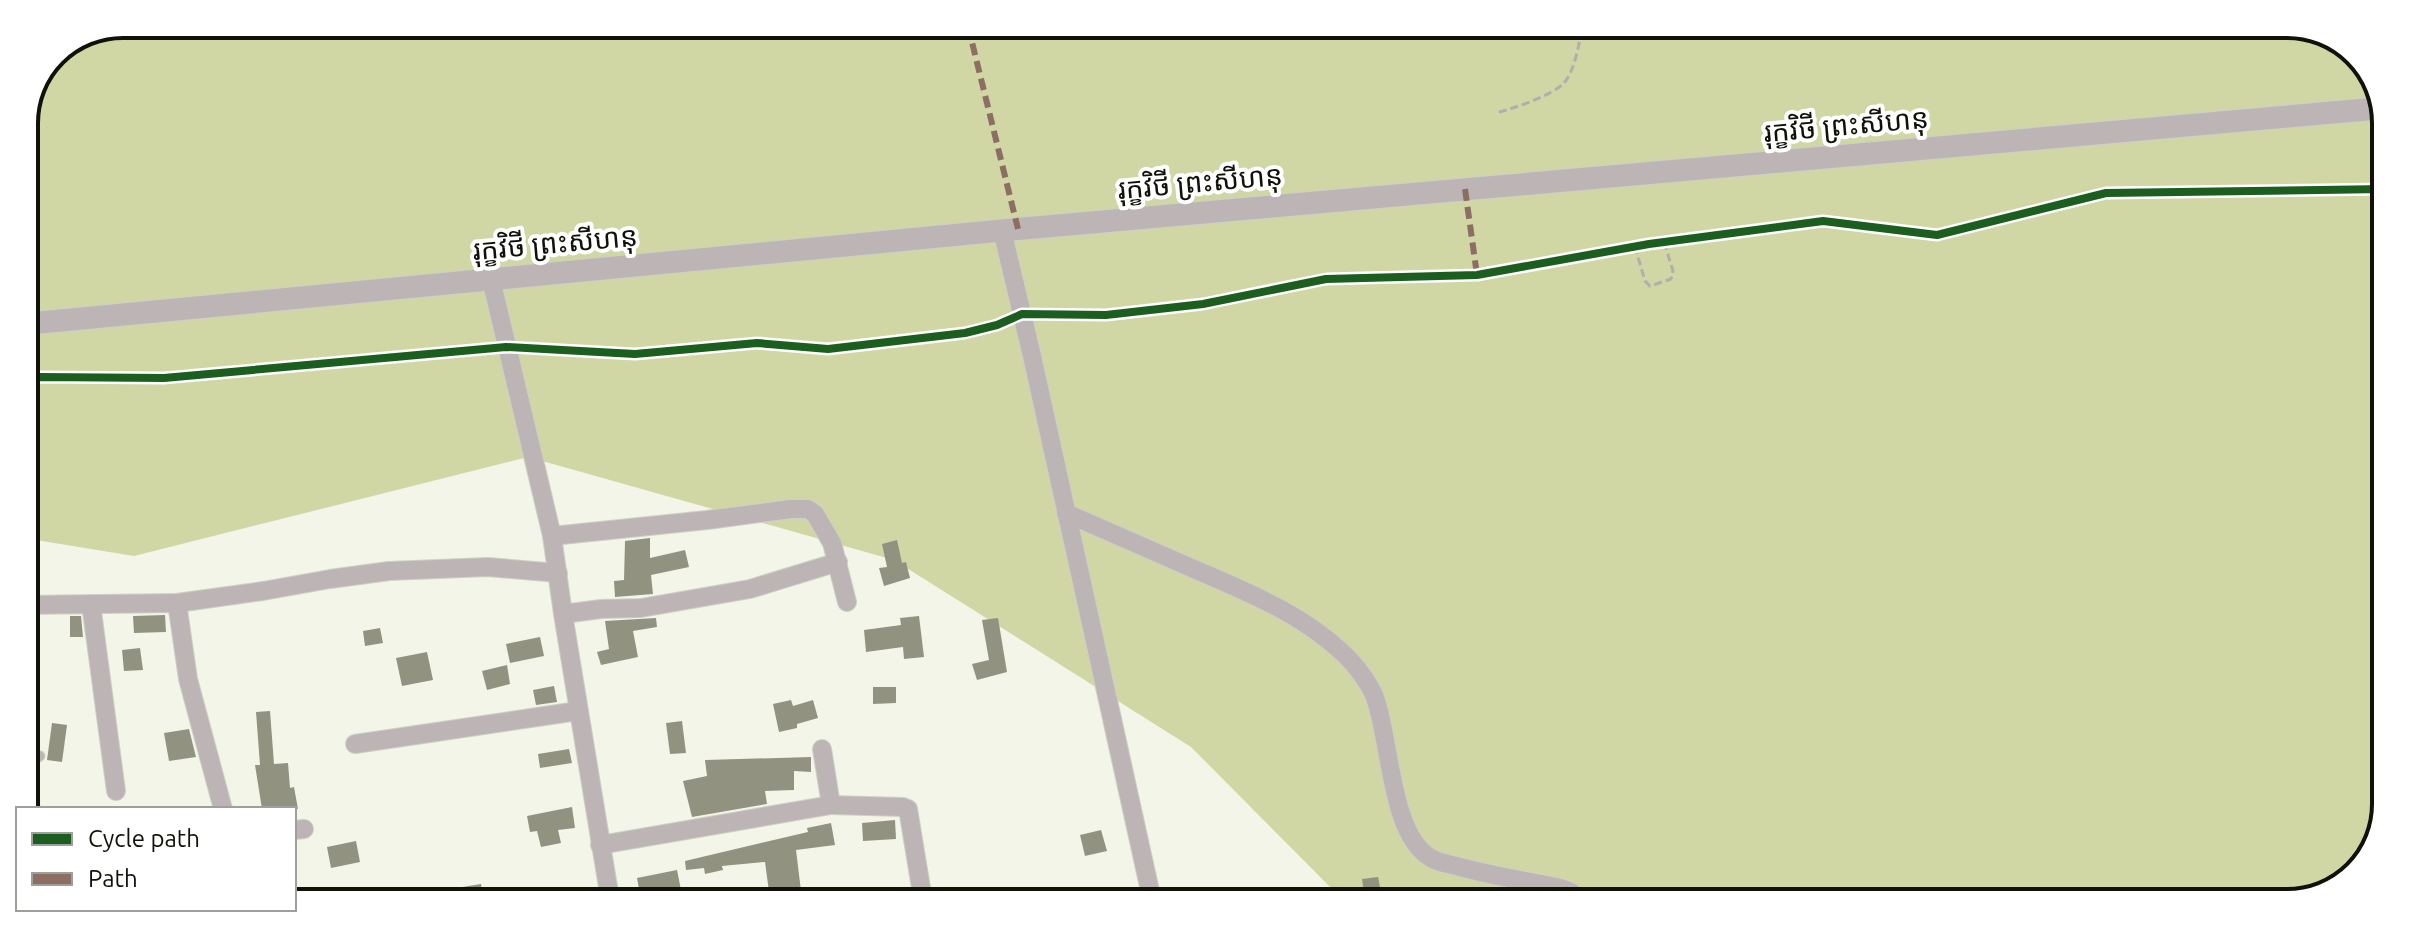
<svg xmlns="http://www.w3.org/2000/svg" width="2410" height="927" font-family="Ubuntu,'Noto Sans Khmer',sans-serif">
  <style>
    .forest { fill: #d0d6a4 }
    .building { fill: #919380 }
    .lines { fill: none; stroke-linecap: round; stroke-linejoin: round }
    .service-casing { stroke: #ced0c5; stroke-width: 11 }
    .minor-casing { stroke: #ced0c5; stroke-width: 20 }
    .tertiary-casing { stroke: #ced0c5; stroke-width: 24 }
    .path { stroke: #b3aeac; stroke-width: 3; stroke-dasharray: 8 4; stroke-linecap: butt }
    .service { stroke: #bdb5b5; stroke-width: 9 }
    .minor { stroke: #bdb5b5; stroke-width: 18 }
    .tertiary { stroke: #bdb5b5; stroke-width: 22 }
    .quiet { stroke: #8d6e63; stroke-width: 6; stroke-dasharray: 12 6; stroke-linecap: butt }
    .cycleway-casing { stroke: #fff; stroke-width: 13 }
    .cycleway { stroke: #1b5e20; stroke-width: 8 }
    .labels { text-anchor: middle; stroke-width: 8; stroke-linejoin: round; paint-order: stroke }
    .street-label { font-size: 28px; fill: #101108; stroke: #fff }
    .rim { fill: none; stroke: #101108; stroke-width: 4 }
  </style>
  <rect width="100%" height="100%" fill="#f3f5e8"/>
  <path class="forest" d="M123,24L2319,29L2366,63L2386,116L2381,836L2342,886L2287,903L1344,901L1191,747L894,560L528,457L134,556L24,538V117L53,53Z"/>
  <g class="building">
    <path d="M650,538V558L685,550L689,567L651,575L653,594L615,597L614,581L624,580L625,541Z"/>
    <path d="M897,540L902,563L906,562L910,578L884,586L879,568L887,567L882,544Z"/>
    <path d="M165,615L166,632L134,633L133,616Z"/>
    <path d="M70,616H81L83,637H70Z"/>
    <path d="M919,616L924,657L904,659L903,647L866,652L864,630L901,625L900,618Z"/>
    <path d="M656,618L657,627L633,631L638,657L601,665L597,652L609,649L605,621Z"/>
    <path d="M998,618L1007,672L977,680L972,664L989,660L982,620Z"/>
    <path d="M380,628L383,643L365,646L363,631Z"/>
    <path d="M540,637L544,656L510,663L506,644Z"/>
    <path d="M140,648L143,670L124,671L122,650Z"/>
    <path d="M427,652L433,680L402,686L396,658Z"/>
    <path d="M507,665L510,684L487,690L482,671Z"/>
    <path d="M554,686L557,702L536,705L533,690Z"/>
    <path d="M873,687H896V703L873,704Z"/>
    <path d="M791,700L793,706L813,700L818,718L797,724V728L779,732L773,704Z"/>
    <path d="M270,711L274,764L288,763L290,788L294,787L298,809H262L255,765H260L256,712Z"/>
    <path d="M682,721L686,753L670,754L666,723Z"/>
    <path d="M52,723L67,725L62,762L47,760Z"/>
    <path d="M189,729L196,757L169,761L164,733Z"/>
    <path d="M569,749L572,763L540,768L538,754Z"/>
    <path d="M811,757V772L794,771V790L765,791L767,804L692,817L683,781L707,776L705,760Z"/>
    <path d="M572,807L575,828L558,830L561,843L541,847L537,831L530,832L527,816Z"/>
    <path d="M895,820L896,839L863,841L862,823Z"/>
    <path d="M831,823L835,845L796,850L802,899H770L765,862L722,866L723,870L705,874L704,868L686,870L685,861L808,832L807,828Z"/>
    <path d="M1101,830L1107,851L1085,856L1080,835Z"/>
    <path d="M356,841L360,862L331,868L327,847Z"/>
    <path d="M677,870L682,895L661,899H641L637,878Z"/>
    <path d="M1378,877L1382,897L1365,899L1362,879Z"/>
    <path d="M481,884L483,899L438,898V891Z"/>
  </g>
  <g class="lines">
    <g class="service-casing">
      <path id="service" d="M24,767L40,756"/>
    </g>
    <g class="minor-casing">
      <g id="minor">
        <path d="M1002,230L1032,356L1152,900"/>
        <path d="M491,279L552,536L563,614L610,899"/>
        <path d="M1066,513C1109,532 1151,550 1194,569C1250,593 1307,616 1350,660C1360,671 1368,682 1374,695C1391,737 1389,834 1431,858C1439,863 1450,864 1460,867C1493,876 1527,881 1561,888L1571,892L1579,901"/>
        <path d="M552,536L707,520L791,509H808L815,514L832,543L847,602"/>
        <path d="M91,604L116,791"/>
        <path d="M24,605L177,603"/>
        <path d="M563,614L601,609L641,608L750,589L838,562"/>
        <path d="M355,744L578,711"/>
        <path d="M831,805L903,807L908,809L923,900"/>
        <path d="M223,809L188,679L177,603L263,591L330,579L389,571L488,567L558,573"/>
        <path d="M294,830L304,829"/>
        <path d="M600,845L831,805L822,749"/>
      </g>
    </g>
    <g class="tertiary-casing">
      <path id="tertiary" d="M24,324L1018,229L2383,108"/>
    </g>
    <g class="path">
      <path d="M1499,112C1515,108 1553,95 1564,83C1575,70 1579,44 1582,28"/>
      <path d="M1635,246L1645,281L1650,286L1671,279L1673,271L1664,242"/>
    </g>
    <use href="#service" class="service"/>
    <use href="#minor" class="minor"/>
    <use href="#tertiary" class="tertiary"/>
    <g class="quiet">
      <path d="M968,26L1018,229"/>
      <path d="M1465,189L1477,275"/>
    </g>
    <g class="cycleway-casing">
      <path id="cycleway" d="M24,380L39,377L164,378L506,347L635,354L757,343L828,349L965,333L997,325L1022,314L1106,315L1203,304L1326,279L1477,275L1649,244L1823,221L1937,235L2106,193L2385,189"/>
    </g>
    <use href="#cycleway" class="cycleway"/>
  </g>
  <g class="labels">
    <g class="street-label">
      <text transform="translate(1846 125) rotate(-5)" y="10">រុក្ខវិថី ព្រះសីហនុ</text>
      <text transform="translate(1200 182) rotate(-5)" y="10">រុក្ខវិថី ព្រះសីហនុ</text>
      <text transform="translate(555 243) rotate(-5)" y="10">រុក្ខវិថី ព្រះសីហនុ</text>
    </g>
  </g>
  <path d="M0 0H2410V927H0ZM123 38H2287A85 85 0 0 1 2372 123V804A85 85 0 0 1 2287 889H123A85 85 0 0 1 38 804V123A85 85 0 0 1 123 38Z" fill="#fff" fill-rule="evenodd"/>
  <path class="rim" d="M123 38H2287A85 85 0 0 1 2372 123V804A85 85 0 0 1 2287 889H123A85 85 0 0 1 38 804V123A85 85 0 0 1 123 38Z"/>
  <rect x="16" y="807" width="280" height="104" fill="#ffffff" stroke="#9fa09c" stroke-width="2"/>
  <rect x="32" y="833" width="40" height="12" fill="#1b5e20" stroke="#9fa09c" stroke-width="2"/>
  <text x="88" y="847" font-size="24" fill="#101108">Cycle path</text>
  <rect x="32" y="873" width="40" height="12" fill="#8d6e63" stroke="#9fa09c" stroke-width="2"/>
  <text x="88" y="887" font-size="24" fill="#101108">Path</text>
</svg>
